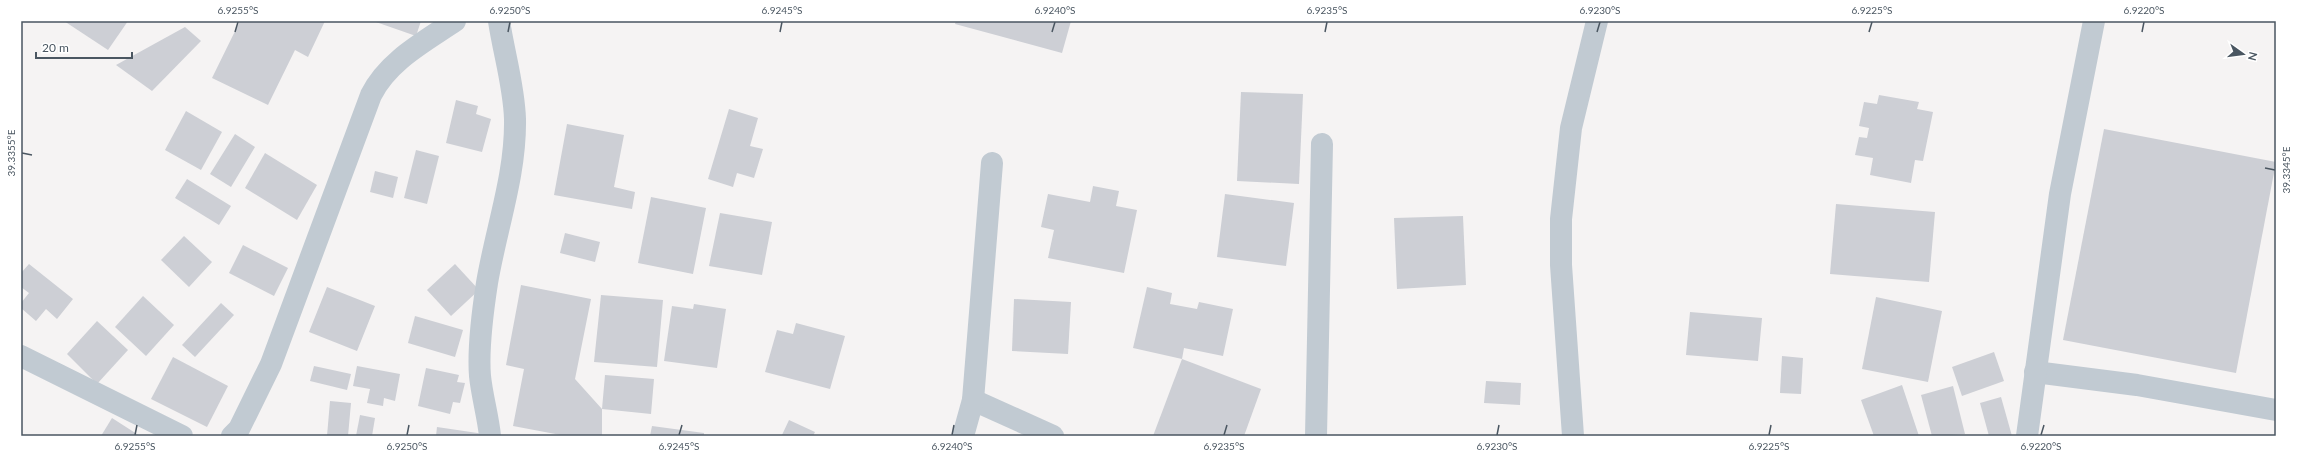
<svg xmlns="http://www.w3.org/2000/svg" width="2297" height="457" font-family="Lato,sans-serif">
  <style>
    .building { fill: #cdcfd5 }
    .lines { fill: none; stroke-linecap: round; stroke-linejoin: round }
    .minor { stroke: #c1cad2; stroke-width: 22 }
    .ticks { fill: none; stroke: #4a5661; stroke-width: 1.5 }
    .neatline { fill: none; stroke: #4a5661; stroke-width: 1.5 }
    .ticks-label { font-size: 10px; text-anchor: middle; fill: #4a5661 }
  </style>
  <rect width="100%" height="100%" fill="#f5f3f3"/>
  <g class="building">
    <path d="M64,21H128L108,50Z"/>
    <path d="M240,21H325L308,57L295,50L268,105L212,78Z"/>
    <path d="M373,21H421L416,36Z"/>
    <path d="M956,21H1071L1062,53L955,24Z"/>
    <path d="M185,27L201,41L152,91L116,65Z"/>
    <path d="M1241,92L1303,94L1299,184L1237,181Z"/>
    <path d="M1879,95L1919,102L1917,109L1933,112L1923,161L1915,160L1911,183L1870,175L1873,158L1855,155L1859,137L1867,138L1869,128L1859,126L1864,102L1877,104Z"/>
    <path d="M456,100L478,106L476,114L491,119L482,152L446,143Z"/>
    <path d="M729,109L758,118L750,146L763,149L754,178L737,173L733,187L708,179Z"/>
    <path d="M186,111L222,132L201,170L165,150Z"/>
    <path d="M567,124L624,135L614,187L635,192L632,209L554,195Z"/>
    <path d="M2104,129L2276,162L2236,373L2063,340Z"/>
    <path d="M235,134L255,147L231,187L210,174Z"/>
    <path d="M416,150L439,156L427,204L404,198Z"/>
    <path d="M265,153L317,185L297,220L245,188Z"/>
    <path d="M375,171L398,177L393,198L370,192Z"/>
    <path d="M187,179L231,206L219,225L175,198Z"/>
    <path d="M1093,186L1119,191L1116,206L1137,210L1124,273L1048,258L1054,230L1041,227L1048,194L1090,202Z"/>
    <path d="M1225,194L1294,203L1286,266L1217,257Z"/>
    <path d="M651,197L706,208L693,274L638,263Z"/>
    <path d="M1836,204L1935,212L1929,282L1830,274Z"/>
    <path d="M720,213L772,222L762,275L709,266Z"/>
    <path d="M1463,216L1466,285L1397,289L1394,218Z"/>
    <path d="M565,233L600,242L595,262L560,253Z"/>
    <path d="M184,236L212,262L189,287L161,260Z"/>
    <path d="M243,245L288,268L274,296L229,273Z"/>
    <path d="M29,264L73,299L57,319L46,309L36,321L21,308V303L29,293L21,287V273Z"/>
    <path d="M455,264L479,290L451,316L427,290Z"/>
    <path d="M521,285L591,299L575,379L602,409L605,375L654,379L651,414L602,409V436H566L513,426L524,369L506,365Z"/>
    <path d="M327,287L375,306L357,351L309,332Z"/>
    <path d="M1147,287L1172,293L1170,304L1197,309L1199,302L1233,309L1223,356L1184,348L1182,359L1133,348Z"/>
    <path d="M601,295L663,300L657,367L594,362Z"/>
    <path d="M143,296L174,325L146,356L115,327Z"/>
    <path d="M1876,297L1942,311L1928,382L1862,369Z"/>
    <path d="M1014,299L1071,302L1068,354L1012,351Z"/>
    <path d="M221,303L234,315L195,357L182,345Z"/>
    <path d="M694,304L726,309L717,368L664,361L672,306L693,309Z"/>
    <path d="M1690,312L1762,318L1758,361L1686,355Z"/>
    <path d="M415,316L463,330L455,357L408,343Z"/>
    <path d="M97,321L128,350L97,384L67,354Z"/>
    <path d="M796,323L845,336L830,389L765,372L777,330L793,334Z"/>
    <path d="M1994,352L2004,381L1962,396L1952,367Z"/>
    <path d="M1782,356L1803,358L1801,394L1780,393Z"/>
    <path d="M173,357L228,386L207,427L151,399Z"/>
    <path d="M1182,359L1261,389L1244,436H1153Z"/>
    <path d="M314,366L351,374L347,390L310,381Z"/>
    <path d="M357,366L400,374L395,401L384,398L383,406L367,403L370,389L353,386Z"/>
    <path d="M426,368L459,375L457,382L465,383L460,403L453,402L450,414L418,406Z"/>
    <path d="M1486,381L1521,383L1520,405L1484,403Z"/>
    <path d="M1902,385L1919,436H1874L1861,400Z"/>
    <path d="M1953,386L1965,434L1932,436L1921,395Z"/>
    <path d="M2001,397L2012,436H1989L1980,403Z"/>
    <path d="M330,401L351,403L348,436H327Z"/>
    <path d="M360,415L375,418L372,436H356Z"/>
    <path d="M112,418L140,436H101Z"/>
    <path d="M789,420L815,432L813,436L782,435Z"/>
    <path d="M652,426L704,433V436H650Z"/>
    <path d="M437,427L491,435V436H436Z"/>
  </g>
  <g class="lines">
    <g class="minor">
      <path d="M21,356L182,436"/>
      <path d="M2035,372L2137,385L2276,410"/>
      <path d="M973,400L1053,436"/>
      <path d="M232,436L239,429L271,364L371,95C388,61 424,42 455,21"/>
      <path d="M490,436C488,416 482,396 480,376C478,351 483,309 487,283C496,229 516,175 515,119C514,86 504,54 499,21"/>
      <path d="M963,436L973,400L992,163"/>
      <path d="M1316,436L1322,144"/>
      <path d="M1573,436L1561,265V219L1571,128L1597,21"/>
      <path d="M2027,436L2060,194L2094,21"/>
    </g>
  </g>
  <path class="ticks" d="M235,32L238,22M508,32L510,22M780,32L782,22M1052,32L1055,22M1325,32L1327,22M1597,32L1600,22M1869,32L1872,22M2142,32L2144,22M22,153L32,155M2265,168L2275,170M135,435L137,425M407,435L409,425M679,435L682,425M952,435L954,425M1224,435L1227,425M1497,435L1499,425M1769,435L1771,425M2041,435L2044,425"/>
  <rect width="2297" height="457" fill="none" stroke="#ffffff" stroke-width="44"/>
  <g transform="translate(2243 54) rotate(104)" stroke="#ffffff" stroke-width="3" paint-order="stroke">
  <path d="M0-3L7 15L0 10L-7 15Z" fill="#4a5661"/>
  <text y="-6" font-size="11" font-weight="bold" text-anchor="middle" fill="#4a5661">N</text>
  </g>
  <path d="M36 52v6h96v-6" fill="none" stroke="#4a5661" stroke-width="2"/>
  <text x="42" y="52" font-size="12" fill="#4a5661" stroke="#ffffff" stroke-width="3" paint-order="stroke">20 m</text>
  <rect x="22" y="22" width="2253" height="413" class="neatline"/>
  <g class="ticks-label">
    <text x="238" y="14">6.9255°S</text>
    <text x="510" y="14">6.9250°S</text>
    <text x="782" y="14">6.9245°S</text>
    <text x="1055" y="14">6.9240°S</text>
    <text x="1327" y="14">6.9235°S</text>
    <text x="1600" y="14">6.9230°S</text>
    <text x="1872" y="14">6.9225°S</text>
    <text x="2144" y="14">6.9220°S</text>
    <text transform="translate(11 153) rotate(-90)" y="4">39.3355°E</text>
    <text transform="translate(2286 170) rotate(-90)" y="4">39.3345°E</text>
    <text x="135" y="450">6.9255°S</text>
    <text x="407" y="450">6.9250°S</text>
    <text x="679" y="450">6.9245°S</text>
    <text x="952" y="450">6.9240°S</text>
    <text x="1224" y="450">6.9235°S</text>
    <text x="1497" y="450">6.9230°S</text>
    <text x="1769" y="450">6.9225°S</text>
    <text x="2041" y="450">6.9220°S</text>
  </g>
</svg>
